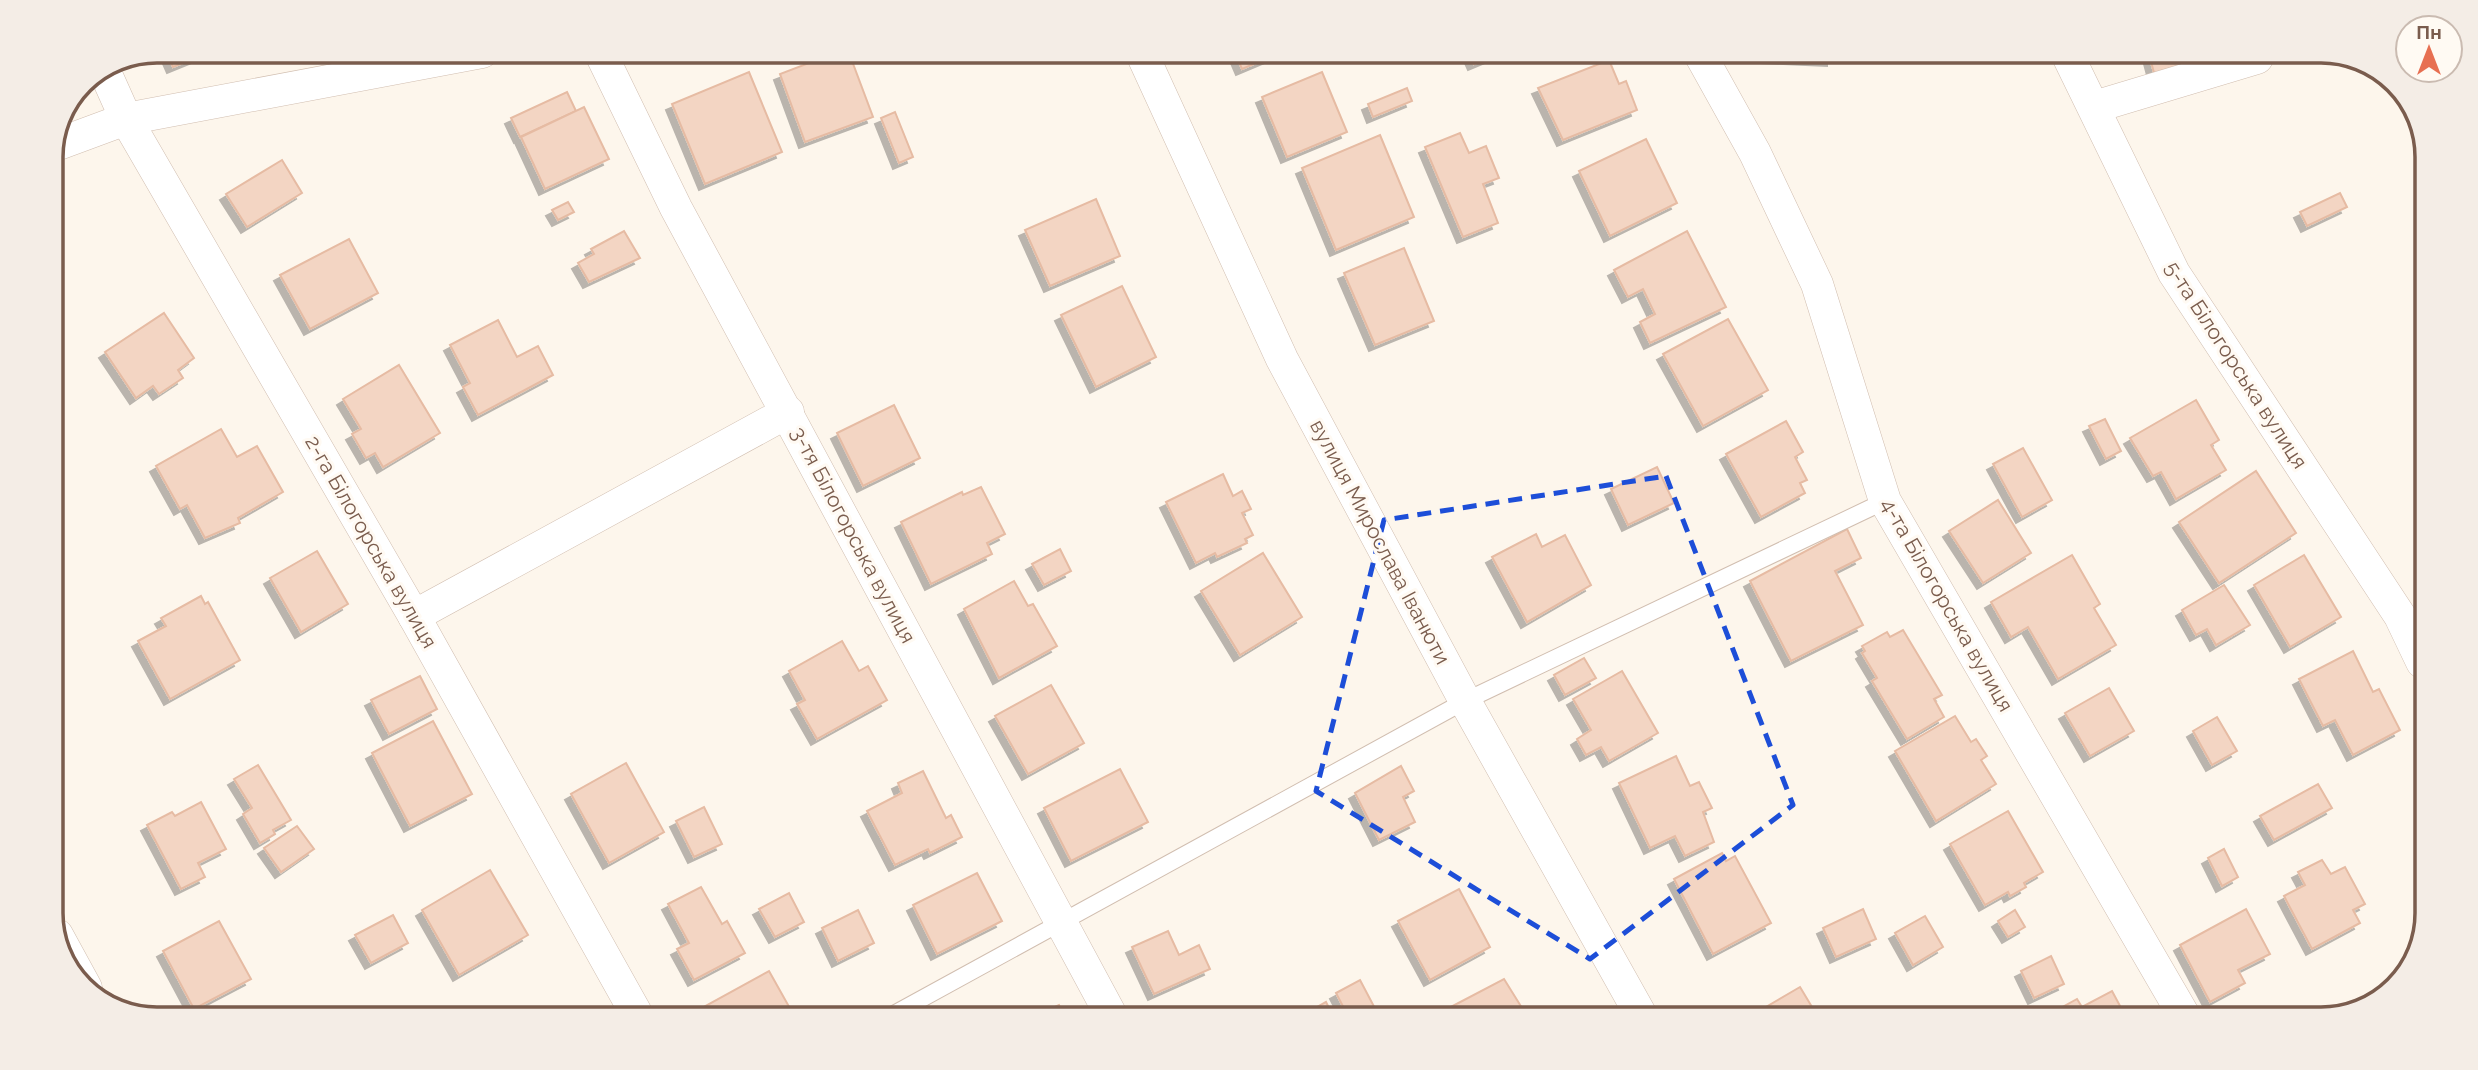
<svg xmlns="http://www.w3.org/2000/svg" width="2478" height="1070" font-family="Raleway,sans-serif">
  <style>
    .building { fill: #f3d5c3; stroke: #e6bba3; stroke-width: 2; filter: url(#shadow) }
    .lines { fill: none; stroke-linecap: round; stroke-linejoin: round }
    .lane-casing { stroke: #d1beb0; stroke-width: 18 }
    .street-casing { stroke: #d1beb0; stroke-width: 33 }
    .lane { stroke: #fff; stroke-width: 16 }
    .street { stroke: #fff; stroke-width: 32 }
    .marked { fill: none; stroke: #1d4ed8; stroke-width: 5; stroke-dasharray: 14 9; stroke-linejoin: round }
    .labels { text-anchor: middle; stroke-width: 6; stroke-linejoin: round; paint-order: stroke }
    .street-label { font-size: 21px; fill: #7a5c4d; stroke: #fffaf3 }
    .rim { fill: none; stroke: #7a5c4d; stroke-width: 3.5 }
  </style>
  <defs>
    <filter id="shadow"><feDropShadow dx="-6" dy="6" stdDeviation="0" flood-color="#0004"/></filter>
  </defs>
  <rect width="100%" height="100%" fill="#fdf6ec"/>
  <g class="building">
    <path d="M166,51H212L173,67Z"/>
    <path d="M835,53H849L873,117L805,142L780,74Z"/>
    <path d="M1236,55H1275L1242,69Z"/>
    <path d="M1470,55L1493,56L1474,64Z"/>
    <path d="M1746,56L1833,57V60Z"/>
    <path d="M2150,58H2226L2157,84Z"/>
    <path d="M1609,60L1619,84L1626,81L1637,110L1563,140L1538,88Z"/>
    <path d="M749,72L782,152L705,184L672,104Z"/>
    <path d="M1322,72L1347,132L1287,157L1262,97Z"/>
    <path d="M1407,88L1412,101L1373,117L1368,104Z"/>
    <path d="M567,92L576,111L520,137L511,118Z"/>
    <path d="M584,107L609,159L545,189L521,137Z"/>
    <path d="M895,112L913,157L899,163L881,118Z"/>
    <path d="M1460,133L1469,153L1486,146L1499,178L1483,184L1498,223L1463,237L1425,147Z"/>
    <path d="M1380,135L1414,217L1336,250L1302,168Z"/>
    <path d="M1646,139L1677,203L1610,236L1579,171Z"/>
    <path d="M282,160L302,193L247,227L226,194Z"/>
    <path d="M2340,193L2347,207L2307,226L2300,212Z"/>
    <path d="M1096,199L1120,256L1050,286L1025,230Z"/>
    <path d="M568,202L574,212L558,220L552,210Z"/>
    <path d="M624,231L640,258L589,282L578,263L594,254L591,249Z"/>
    <path d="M1687,231L1726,307L1650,343L1640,322L1655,314L1643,289L1628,297L1614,270Z"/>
    <path d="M349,239L378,293L310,329L280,275Z"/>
    <path d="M1404,248L1434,321L1375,345L1344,273Z"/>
    <path d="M51,253L63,272L51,279Z"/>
    <path d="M1122,286L1156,357L1096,387L1061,315Z"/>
    <path d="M164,313L194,358L178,370L183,378L159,394L153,386L136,398L105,352Z"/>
    <path d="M1728,319L1768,390L1703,426L1663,354Z"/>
    <path d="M498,320L517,357L538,346L553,375L478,415L463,387L470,383L450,345Z"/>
    <path d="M399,365L440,433L383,467L375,453L366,458L352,434L361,429L343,399Z"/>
    <path d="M2196,400L2219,440L2211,445L2226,470L2176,499L2161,472L2153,476L2130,438Z"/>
    <path d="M894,405L920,458L863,486L837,433Z"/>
    <path d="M2105,419L2121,451L2106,459L2089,426Z"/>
    <path d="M1786,421L1803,452L1795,457L1807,480L1800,483L1805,493L1761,517L1726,454Z"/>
    <path d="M221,429L237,457L257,446L283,492L238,518L240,523L205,538L187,505L180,509L156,466Z"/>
    <path d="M2023,448L2052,500L2022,517L1993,464Z"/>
    <path d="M1657,467L1674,503L1628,525L1611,489Z"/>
    <path d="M2256,471L2296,533L2219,583L2179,522Z"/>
    <path d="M1223,474L1233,496L1242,491L1251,509L1242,513L1253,535L1245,539L1247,543L1217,557L1215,553L1196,563L1166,502Z"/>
    <path d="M981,487L1005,534L987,543L992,554L931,584L901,522L962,492L963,495Z"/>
    <path d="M1998,500L2031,553L1983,583L1949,531Z"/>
    <path d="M1847,529L1861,558L1835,571L1863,625L1791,661L1750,581Z"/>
    <path d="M1536,534L1542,547L1565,535L1591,585L1527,622L1492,557Z"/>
    <path d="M1060,549L1071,571L1044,585L1032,564Z"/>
    <path d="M317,551L348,604L301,632L270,578Z"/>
    <path d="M1263,553L1302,617L1240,655L1201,591Z"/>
    <path d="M2072,555L2100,604L2094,608L2116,645L2058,679L2028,627L2011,637L1991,602Z"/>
    <path d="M2304,555L2341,617L2290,647L2254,585Z"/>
    <path d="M1014,581L1028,606L1033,604L1057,646L999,678L964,609Z"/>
    <path d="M2224,585L2250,625L2216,645L2207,629L2196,635L2182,610Z"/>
    <path d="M201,596L205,604L208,602L240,660L170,699L138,641L166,626L161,618Z"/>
    <path d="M1903,630L1942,695L1934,699L1944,717L1907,739L1872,681L1877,678L1862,653L1865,651L1862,646L1887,632L1890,637Z"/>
    <path d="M842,641L859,671L868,666L887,700L817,739L797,704L805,700L789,671Z"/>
    <path d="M2353,651L2373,692L2379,689L2400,730L2353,755L2335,720L2323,726L2299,679Z"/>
    <path d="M1584,658L1596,678L1565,695L1554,675Z"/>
    <path d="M1622,671L1658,733L1609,761L1601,747L1586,755L1577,739L1591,730L1573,699Z"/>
    <path d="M420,676L437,709L389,734L371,700Z"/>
    <path d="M1051,685L1084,743L1028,774L995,716Z"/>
    <path d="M2109,688L2134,731L2090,756L2065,713Z"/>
    <path d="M1955,716L1971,742L1976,739L1987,756L1981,760L1996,784L1936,821L1895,751Z"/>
    <path d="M2217,717L2237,751L2212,765L2193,731Z"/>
    <path d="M433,721L472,794L410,826L372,753Z"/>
    <path d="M1676,756L1690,786L1699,782L1712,808L1703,812L1714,842L1685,856L1675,836L1650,848L1619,783Z"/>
    <path d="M626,763L664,832L609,863L571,794Z"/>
    <path d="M258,765L291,820L273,830L275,834L260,843L243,814L252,808L234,779Z"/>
    <path d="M1401,766L1414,791L1403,797L1415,822L1379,840L1355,793Z"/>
    <path d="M1120,769L1148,822L1071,861L1044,808Z"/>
    <path d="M923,771L946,818L951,815L962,837L930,853L928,849L895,865L867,811L902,793L898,783Z"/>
    <path d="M2318,784L2332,808L2274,840L2260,816Z"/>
    <path d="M201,802L226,849L198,863L205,877L181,889L147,825L172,812L175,816Z"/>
    <path d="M704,807L722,844L694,857L676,821Z"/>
    <path d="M2008,811L2043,872L2024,883L2026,887L2010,896L2008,892L1985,905L1950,844Z"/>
    <path d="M297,826L314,849L281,872L264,848Z"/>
    <path d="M2224,849L2238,877L2222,886L2208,858Z"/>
    <path d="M1722,853L1726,861L1735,856L1771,923L1713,954L1674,879Z"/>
    <path d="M2322,860L2331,874L2345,867L2365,904L2353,910L2360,923L2312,949L2284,896L2305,885L2298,872Z"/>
    <path d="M490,870L528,935L459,975L422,910Z"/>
    <path d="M977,873L1002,921L937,954L913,905Z"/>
    <path d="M701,887L722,924L727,921L745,953L694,980L677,949L689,943L668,904Z"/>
    <path d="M1459,889L1490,947L1430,980L1398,921Z"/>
    <path d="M789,893L804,922L775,937L759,909Z"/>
    <path d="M1863,909L1876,939L1836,957L1823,928Z"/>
    <path d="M2246,909L2270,954L2238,970L2245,983L2210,1002L2180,945Z"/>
    <path d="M858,910L874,943L838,961L822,928Z"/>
    <path d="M2015,910L2025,927L2008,937L1998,921Z"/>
    <path d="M393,915L408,943L371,963L355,935Z"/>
    <path d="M1925,916L1943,947L1913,965L1895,933Z"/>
    <path d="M219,921L251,979L194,1009L163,951Z"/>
    <path d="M1168,931L1179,955L1199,945L1210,969L1154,994L1132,947Z"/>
    <path d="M2051,956L2064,984L2034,998L2021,971Z"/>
    <path d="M769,971L792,1012L700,1013L698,1010Z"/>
    <path d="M1504,979L1527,1016H1448L1445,1010Z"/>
    <path d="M1360,980L1379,1016H1348L1336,993Z"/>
    <path d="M1800,987L1818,1017H1749Z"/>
    <path d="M2112,991L2127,1019L2064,1018L2059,1009L2077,999L2082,1007Z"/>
    <path d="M1326,1002L1333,1016H1306L1305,1014Z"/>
    <path d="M1059,1005L1063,1015H1036Z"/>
  </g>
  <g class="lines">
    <g class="lane-casing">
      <path id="lane" d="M894,1014L1465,701L1885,501"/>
    </g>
    <g class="street-casing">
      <g id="street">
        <path d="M600,52L676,208L1111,1015"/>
        <path d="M1142,54L1282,359L1465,701L1642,1017"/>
        <path d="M1701,56L1755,153L1817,284L1885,501L2186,1019"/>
        <path d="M2069,58L2174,273L2400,616L2422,662"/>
        <path d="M105,72L126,119L414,616L636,1013"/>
        <path d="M2094,107L2257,58"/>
        <path d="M53,146L126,119L482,52"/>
        <path d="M414,616L788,412"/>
        <path d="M57,935L86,988"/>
      </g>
    </g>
    <use href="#lane" class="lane"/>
    <use href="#street" class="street"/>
  </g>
  <path class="marked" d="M1666,476L1793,805L1590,959L1316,791L1384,520Z"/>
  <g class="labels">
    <g class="street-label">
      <text transform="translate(2236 365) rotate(57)" y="7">5-та Білогорська вулиця</text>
      <text transform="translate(853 535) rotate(62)" y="7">3-тя Білогорська вулиця</text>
      <text transform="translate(371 542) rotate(60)" y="7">2-га Білогорська вулиця</text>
      <text transform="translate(1380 542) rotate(62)" y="7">вулиця Мирослава Іванюти</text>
      <text transform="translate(1947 605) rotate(60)" y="7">4-та Білогорська вулиця</text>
    </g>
  </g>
  <path d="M0 0H2478V1070H0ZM157 63H2321A94 94 0 0 1 2415 157V913A94 94 0 0 1 2321 1007H157A94 94 0 0 1 63 913V157A94 94 0 0 1 157 63Z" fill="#f4ede6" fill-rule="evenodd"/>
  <path class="rim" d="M157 63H2321A94 94 0 0 1 2415 157V913A94 94 0 0 1 2321 1007H157A94 94 0 0 1 63 913V157A94 94 0 0 1 157 63Z"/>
  <g transform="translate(2429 49)"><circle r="33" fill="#fffaf3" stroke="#cabbb1" stroke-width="2"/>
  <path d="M0-5L12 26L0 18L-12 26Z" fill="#e76f51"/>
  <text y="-10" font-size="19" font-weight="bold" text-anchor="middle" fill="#7a5c4d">Пн</text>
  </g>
</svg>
